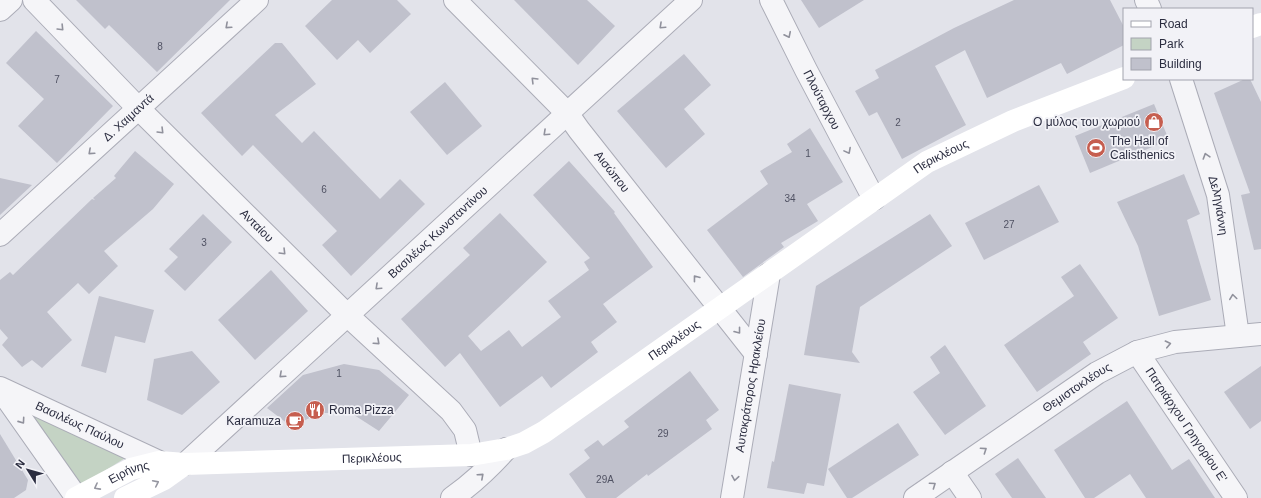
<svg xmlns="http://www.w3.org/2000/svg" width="1261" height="498" font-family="Helvetica,sans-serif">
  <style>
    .green { fill: #c4d3c4 }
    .building { fill: #c0c1cc }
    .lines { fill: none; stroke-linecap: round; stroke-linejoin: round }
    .minor-casing { stroke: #abacb7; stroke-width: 24 }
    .tertiary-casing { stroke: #abacb7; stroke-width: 24 }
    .minor { stroke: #f5f5f8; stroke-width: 22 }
    .tertiary { stroke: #f5f5f8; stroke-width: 22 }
    .secondary { stroke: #fff; stroke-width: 22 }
    .oneway { stroke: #90919c }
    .oneway2 { stroke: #9596a0 }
    .labels { text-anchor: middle; stroke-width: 3.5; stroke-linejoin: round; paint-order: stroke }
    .number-label { font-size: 10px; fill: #505263 }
    .street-label { font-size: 12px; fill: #2b2d40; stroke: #f2f2f7 }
    .poi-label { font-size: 12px; fill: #2b2d40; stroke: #f2f2f7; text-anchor: end }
  </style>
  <rect width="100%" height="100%" fill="#e2e3ea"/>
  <path class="green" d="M27,410L135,452L80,486Z"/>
  <g class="building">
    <path d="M76,0H230L157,72L109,25L105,29Z"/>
    <path d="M332,0H397L411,14L370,53L358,40L337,60L305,26Z"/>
    <path d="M514,0H587L615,26L578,65Z"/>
    <path d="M801,0H864L819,28Z"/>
    <path d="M1014,0H1110L1124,27V45L1067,74L1061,63L987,98L965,50L935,66L966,125L902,159L877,112L869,116L855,91L879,78L875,70L954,28Z"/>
    <path d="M36,31L113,106L57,163L18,126L44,99L6,63Z"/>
    <path d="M275,43H282L316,84L275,115L302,143L314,131L380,199L400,179L425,204L351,276L322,245L337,231L253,145L242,156L201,113Z"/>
    <path d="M684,54L711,85L684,109L705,134L666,168L617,111Z"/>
    <path d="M1245,79H1250L1261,102V249L1254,250L1241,195L1250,193L1214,93Z"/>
    <path d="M445,82L482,126L447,155L410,112Z"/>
    <path d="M1154,104L1169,140L1090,173L1075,136Z"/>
    <path d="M810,128L843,182L807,204L818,221L781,243L784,247L743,277L707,230L768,184L760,171L792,152L787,144Z"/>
    <path d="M135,151L174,184L153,209L104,251L118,266L89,294L78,283L47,312L72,340L42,368L32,360L22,367L2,345L8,338L0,329V280L10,272L13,275L92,199L95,200L93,198L116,178L114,176Z"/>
    <path d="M569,161L615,212L614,213L653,267L603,304L617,322L591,342L598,352L551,388L542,376L500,407L460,353L445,367L401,319L470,255L463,248L500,213L547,262L468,336L481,351L509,330L522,347L561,317L548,301L589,270L584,262L590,258L533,195Z"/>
    <path d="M1184,174L1200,214L1187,220L1211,300L1159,316L1138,246L1117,202Z"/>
    <path d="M0,178L32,185L0,215Z"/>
    <path d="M1039,185L1059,222L984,260L965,223Z"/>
    <path d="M203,214L232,242L185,291L164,271L178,257L169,249Z"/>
    <path d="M930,214L952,246L860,307L852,352L860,363L804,355L816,286Z"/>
    <path d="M1080,264L1118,318L1083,342L1091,354L1037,392L1004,345L1074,296L1061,277Z"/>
    <path d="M271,270L308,311L255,360L218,320Z"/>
    <path d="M99,296L154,310L145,343L115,336L106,373L81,366Z"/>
    <path d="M945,345L986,406L945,435L913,392L940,373L930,357Z"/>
    <path d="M192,351L220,382L182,415L147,400L154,359Z"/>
    <path d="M344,364L379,370L409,395L379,431L351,413H319L292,427L267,408L303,375Z"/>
    <path d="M1261,366V421L1250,429L1224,392Z"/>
    <path d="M690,371L719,410L706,420L712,429L648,476L647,474L616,498H586L569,474L590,458L584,450L598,440L603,446L629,427L624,421Z"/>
    <path d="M789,384L841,394L824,486L807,483L804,494L767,488L772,461L774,462Z"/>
    <path d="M1127,401L1172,470L1189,459L1215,498H1146L1130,474L1094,498H1085L1054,450Z"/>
    <path d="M898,423L919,455L852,498H847L828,469Z"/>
    <path d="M0,434L28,480L26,490L14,498H0Z"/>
    <path d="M1018,458L1046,498H1012L995,474Z"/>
  </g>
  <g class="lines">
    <g class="minor-casing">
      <g id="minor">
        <path id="s1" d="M34,0L138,108L347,315L451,411L465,430L471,455"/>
        <path id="s2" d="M455,0L567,113L579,130L756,354"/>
        <path id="s3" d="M771,0L806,70L874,199"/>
        <path d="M1146,0L1150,9"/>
        <path d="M0,10L11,0"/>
        <path id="s4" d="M1181,79L1218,195L1238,336"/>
        <path id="s5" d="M0,235L257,0"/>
        <path id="s6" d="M1137,352L1236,498"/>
        <path id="s7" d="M0,388L159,462"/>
        <path d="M1,390L77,498"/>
        <path d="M952,472L970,498"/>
        <path d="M452,498C473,483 489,468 506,449"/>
        <path id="s8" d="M732,498L769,274"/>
        <path id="s9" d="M915,498L1097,373L1137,352L1175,342L1261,334"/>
      </g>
    </g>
    <g class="tertiary-casing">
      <g id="tertiary">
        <path id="s10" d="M185,464L691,0"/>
      </g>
    </g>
    <use href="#minor" class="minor"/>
    <use href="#tertiary" class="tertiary"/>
    <g class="secondary">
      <path d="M1252,27L1261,24"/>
      <path id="s11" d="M76,498L131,469L159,462L185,464L471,455L506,449L524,443L544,432L927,162L1013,121L1124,78"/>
      <path d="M125,498L164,479L185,464"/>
    </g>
  </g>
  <defs><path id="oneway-chevron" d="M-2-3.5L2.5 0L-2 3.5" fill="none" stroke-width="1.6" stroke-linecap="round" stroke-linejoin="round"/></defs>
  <g class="oneway">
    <use href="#oneway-chevron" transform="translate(228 26) rotate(138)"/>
    <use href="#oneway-chevron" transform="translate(662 26) rotate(137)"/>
    <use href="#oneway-chevron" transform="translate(61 28) rotate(46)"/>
    <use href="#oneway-chevron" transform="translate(788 35) rotate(64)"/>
    <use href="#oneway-chevron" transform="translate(534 80) rotate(-135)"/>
    <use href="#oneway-chevron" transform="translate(161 131) rotate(45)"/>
    <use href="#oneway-chevron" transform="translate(546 133) rotate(137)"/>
    <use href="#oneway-chevron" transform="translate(848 151) rotate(62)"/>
    <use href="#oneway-chevron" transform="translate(91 152) rotate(138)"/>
    <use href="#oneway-chevron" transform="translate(1206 156) rotate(-107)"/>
    <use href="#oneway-chevron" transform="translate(283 252) rotate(45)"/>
    <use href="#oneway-chevron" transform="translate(696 278) rotate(-128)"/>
    <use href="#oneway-chevron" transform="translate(378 287) rotate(137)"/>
    <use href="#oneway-chevron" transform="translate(1233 297) rotate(-98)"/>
    <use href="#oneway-chevron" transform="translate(738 331) rotate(52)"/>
    <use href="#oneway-chevron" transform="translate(377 342) rotate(42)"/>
    <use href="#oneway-chevron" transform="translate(1168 344) rotate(-12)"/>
    <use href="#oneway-chevron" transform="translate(282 375) rotate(138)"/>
    <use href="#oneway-chevron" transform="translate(22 421) rotate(55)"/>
    <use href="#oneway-chevron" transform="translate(984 450) rotate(-34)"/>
    <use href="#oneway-chevron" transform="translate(481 476) rotate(-42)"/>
    <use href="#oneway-chevron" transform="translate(735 478) rotate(99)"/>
    <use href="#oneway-chevron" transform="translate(933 485) rotate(-35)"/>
  </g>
  <g class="oneway2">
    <use href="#oneway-chevron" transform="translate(156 483) rotate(-26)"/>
    <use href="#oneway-chevron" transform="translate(97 487) rotate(152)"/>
  </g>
  <defs>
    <g id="shop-disc" transform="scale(1)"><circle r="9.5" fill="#c65e4f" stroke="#f2f2f7"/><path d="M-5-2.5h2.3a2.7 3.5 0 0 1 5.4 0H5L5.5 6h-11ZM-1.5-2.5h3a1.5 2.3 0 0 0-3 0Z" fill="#fff"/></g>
    <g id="stadium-disc" transform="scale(1)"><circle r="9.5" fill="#c65e4f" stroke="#f2f2f7"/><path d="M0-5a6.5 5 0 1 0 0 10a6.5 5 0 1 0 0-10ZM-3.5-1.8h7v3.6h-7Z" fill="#fff"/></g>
    <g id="restaurant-disc" transform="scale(1)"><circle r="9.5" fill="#c65e4f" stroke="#f2f2f7"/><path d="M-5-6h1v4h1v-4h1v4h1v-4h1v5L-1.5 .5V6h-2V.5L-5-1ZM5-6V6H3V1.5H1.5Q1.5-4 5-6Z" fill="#fff"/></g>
    <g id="cafe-disc" transform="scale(1)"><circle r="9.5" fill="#c65e4f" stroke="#f2f2f7"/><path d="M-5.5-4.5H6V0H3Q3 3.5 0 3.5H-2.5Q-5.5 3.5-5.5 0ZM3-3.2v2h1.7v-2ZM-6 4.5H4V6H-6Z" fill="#fff"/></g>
  </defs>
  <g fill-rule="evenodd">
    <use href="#shop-disc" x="1154" y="122"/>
    <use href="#stadium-disc" x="1096" y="148"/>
    <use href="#restaurant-disc" x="315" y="410"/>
    <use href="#cafe-disc" x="295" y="421"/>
  </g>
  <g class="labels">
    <g class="number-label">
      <text x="160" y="50">8</text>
      <text x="57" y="83">7</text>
      <text x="898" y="126">2</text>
      <text x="808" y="157">1</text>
      <text x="324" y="193">6</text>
      <text x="790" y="202">34</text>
      <text x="1009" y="228">27</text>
      <text x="204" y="246">3</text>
      <text x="339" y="377">1</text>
      <text x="663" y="437">29</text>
      <text x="605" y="483">29Α</text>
    </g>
    <g class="street-label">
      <text dy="4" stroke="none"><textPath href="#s3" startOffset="112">Πλούταρχου</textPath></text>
      <text dy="4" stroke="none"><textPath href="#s5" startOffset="174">Δ. Χαιμαντά</textPath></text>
      <text dy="4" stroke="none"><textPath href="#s11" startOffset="964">Περικλέους</textPath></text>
      <text dy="4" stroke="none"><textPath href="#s2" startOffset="233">Αισώπου</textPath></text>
      <text dy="4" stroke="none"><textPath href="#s4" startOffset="132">Δεληγιάννη</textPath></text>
      <text dy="4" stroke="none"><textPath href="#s1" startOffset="317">Ανταίου</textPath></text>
      <text dy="4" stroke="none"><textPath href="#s10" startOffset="343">Βασιλέως Κωνσταντίνου</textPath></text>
      <text dy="4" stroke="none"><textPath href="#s11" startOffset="640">Περικλέους</textPath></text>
      <text dy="4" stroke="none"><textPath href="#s8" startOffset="114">Αυτοκράτορος Ηρακλείου</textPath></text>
      <text dy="4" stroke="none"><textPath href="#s9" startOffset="196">Θεμιστοκλέους</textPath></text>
      <text dy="4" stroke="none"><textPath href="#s7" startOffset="88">Βασιλέως Παύλου</textPath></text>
      <text dy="4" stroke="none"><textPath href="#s6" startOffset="88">Πατριάρχου Γρηγορίου Ε'</textPath></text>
      <text dy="4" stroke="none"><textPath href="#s11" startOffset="304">Περικλέους</textPath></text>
      <text dy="4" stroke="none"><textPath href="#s11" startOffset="59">Ειρήνης</textPath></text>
    </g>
    <g class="poi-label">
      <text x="1140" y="126">Ο μύλος του χωριού</text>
      <text x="1110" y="145" text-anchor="start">The Hall of<tspan x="1110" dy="14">Calisthenics</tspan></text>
      <text x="329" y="414" text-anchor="start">Roma Pizza</text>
      <text x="281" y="425">Karamuza</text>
    </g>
  </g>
  <rect x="1123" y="8" width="130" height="72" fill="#f2f2f7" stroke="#a2a3ae"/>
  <rect x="1131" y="21" width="20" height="6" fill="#ffffff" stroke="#a2a3ae"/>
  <text x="1159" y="28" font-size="12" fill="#2b2d40">Road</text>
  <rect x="1131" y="38" width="20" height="12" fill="#c4d3c4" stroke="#a2a3ae"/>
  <text x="1159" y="48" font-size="12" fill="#2b2d40">Park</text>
  <rect x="1131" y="58" width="20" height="12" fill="#c0c1cc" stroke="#a2a3ae"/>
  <text x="1159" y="68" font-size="12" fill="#2b2d40">Building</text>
  <g transform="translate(28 470) rotate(307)" stroke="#f2f2f7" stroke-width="3" paint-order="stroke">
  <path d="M0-3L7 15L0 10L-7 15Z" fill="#2b2d40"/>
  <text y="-6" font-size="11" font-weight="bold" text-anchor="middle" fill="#2b2d40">N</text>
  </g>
</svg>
